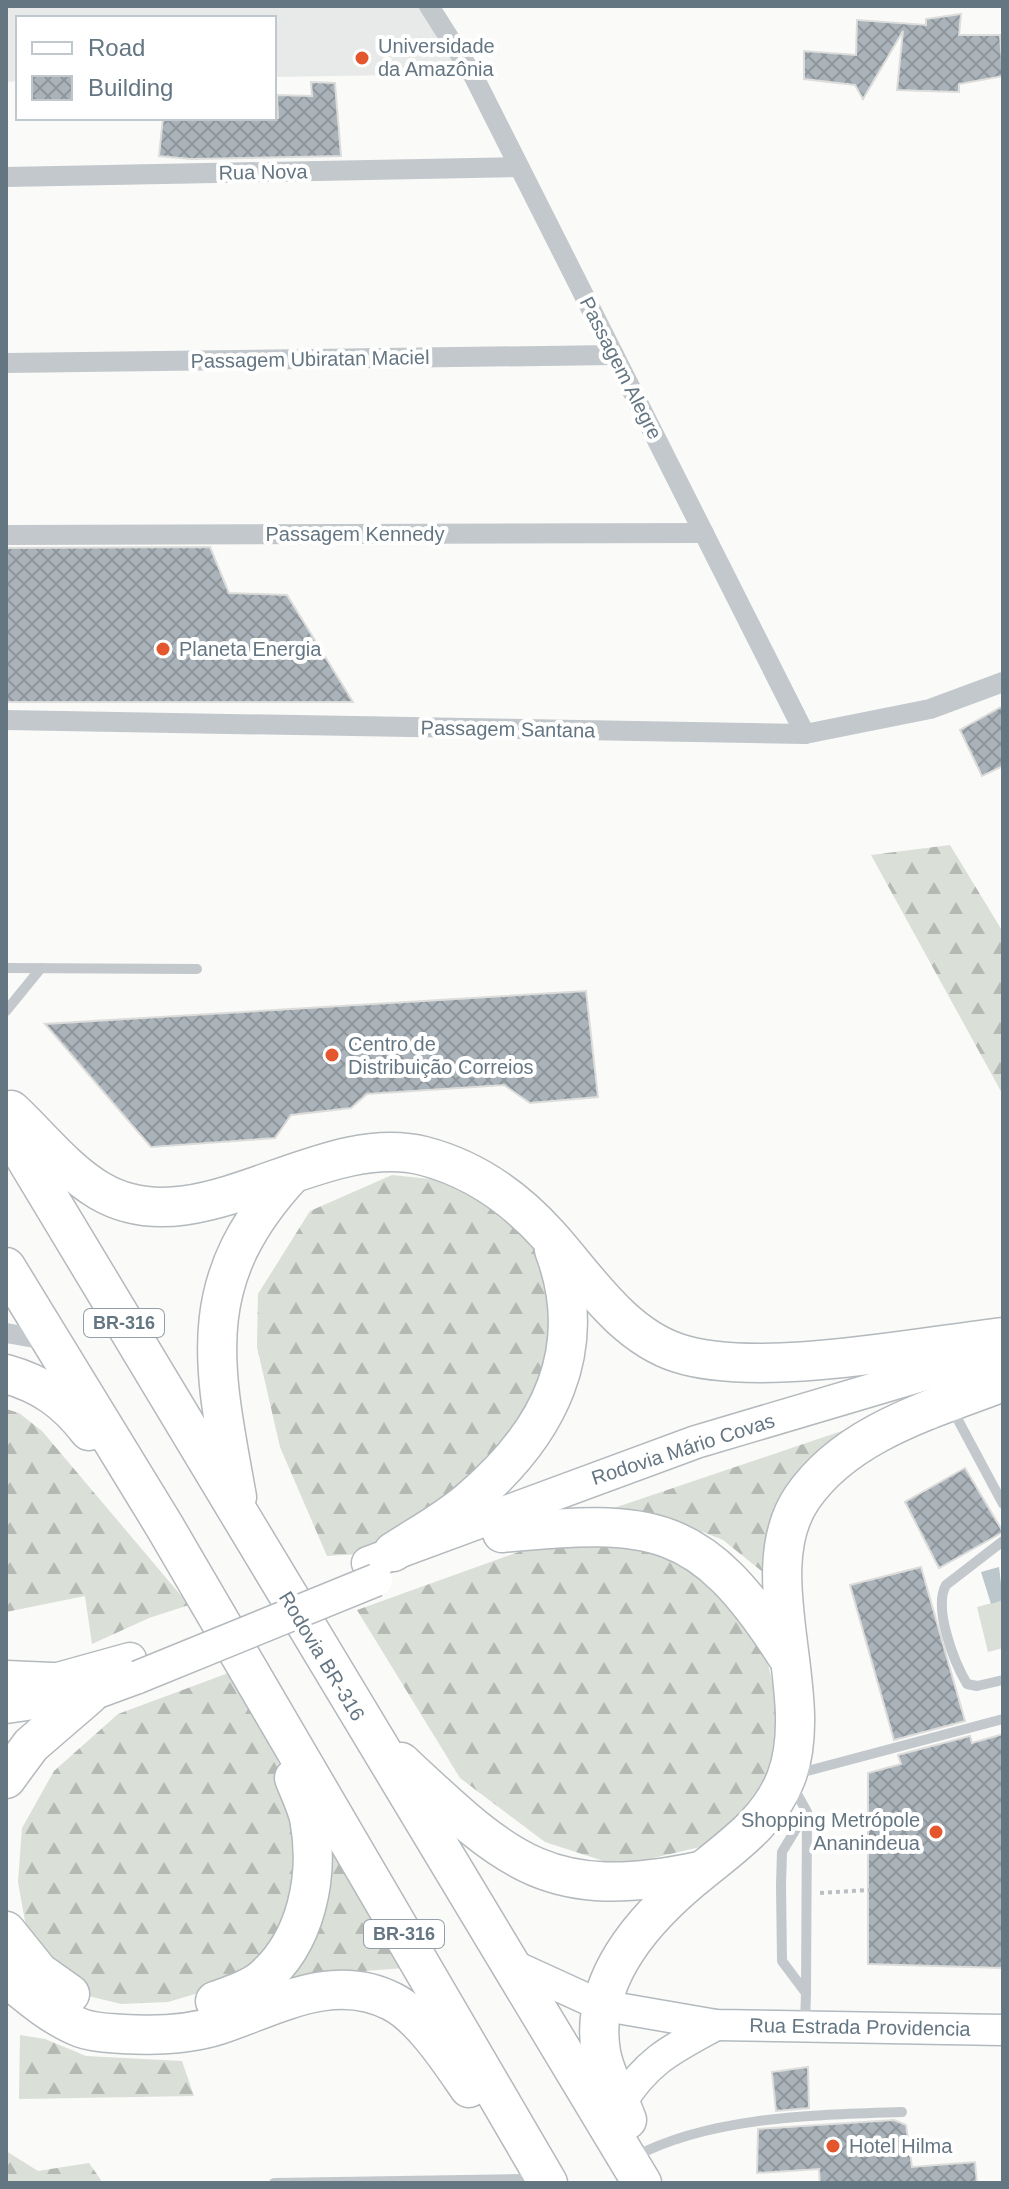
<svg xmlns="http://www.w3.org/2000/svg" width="1009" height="2189" font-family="Helvetica,sans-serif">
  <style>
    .built { fill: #e8e9e9 }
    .forest { fill: url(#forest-firs) }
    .pitch { fill: #dadfd7 }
    .water { fill: #bbc7cb }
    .building { fill: url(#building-cross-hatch); stroke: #dcdcda; stroke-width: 2 }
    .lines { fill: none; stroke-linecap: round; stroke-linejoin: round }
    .secondary-casing { stroke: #b3babf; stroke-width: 33 }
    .primary-casing { stroke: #b5babe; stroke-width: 35 }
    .highway-casing { stroke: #b4b9bd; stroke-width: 41 }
    .path { stroke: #bbbfc2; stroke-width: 4; stroke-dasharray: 4 4; stroke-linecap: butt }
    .lane { stroke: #c3c8cc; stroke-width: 10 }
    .street { stroke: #c3c8cc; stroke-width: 20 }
    .secondary { stroke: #fff; stroke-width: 30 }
    .primary { stroke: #fff; stroke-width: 32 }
    .highway { stroke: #fff; stroke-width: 38 }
    .primary-bridge-casing { stroke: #b5babe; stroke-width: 35; stroke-linecap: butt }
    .primary-bridge { stroke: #fff; stroke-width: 32 }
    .poi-dot { fill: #e4572e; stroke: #fff; stroke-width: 3 }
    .labels { text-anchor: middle; stroke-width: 8; stroke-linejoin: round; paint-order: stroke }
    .shield { fill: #fff; stroke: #939fa8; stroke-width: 2 }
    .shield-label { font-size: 18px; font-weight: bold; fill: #657683 }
    .poi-label { font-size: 20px; fill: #657683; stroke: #fff; text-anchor: start }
    .street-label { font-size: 20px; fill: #657683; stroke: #fff }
  </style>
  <defs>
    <pattern id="forest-firs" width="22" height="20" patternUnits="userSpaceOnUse" patternTransform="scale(2)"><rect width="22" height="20" fill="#dadfd7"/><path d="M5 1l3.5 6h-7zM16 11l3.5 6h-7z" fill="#b4b9b4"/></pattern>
    <pattern id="building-cross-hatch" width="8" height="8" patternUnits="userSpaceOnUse" patternTransform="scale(2)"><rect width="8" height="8" fill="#aab3b9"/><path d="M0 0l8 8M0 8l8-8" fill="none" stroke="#8e969c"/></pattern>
  </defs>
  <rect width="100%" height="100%" fill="#fafaf8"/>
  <path class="built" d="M6,6H419L460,74L274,77V18H18V81L6,82Z"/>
  <g class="forest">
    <path d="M950,845L1003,932V1095L871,855Z"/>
    <path d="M392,1175L449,1181L525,1213L553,1286L543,1389L503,1448L393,1552L327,1556L280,1447L257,1347L258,1294L310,1211Z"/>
    <path d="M6,1409L19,1413L42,1431L189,1605L149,1618L92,1644L85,1596L6,1612Z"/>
    <path d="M877,1419L796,1496L774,1581L723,1540L663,1516L605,1511Z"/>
    <path d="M541,1544L666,1547L733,1608L767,1660L779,1710L767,1788L713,1844L619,1866L545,1842L460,1778L357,1610Z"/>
    <path d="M231,1672L260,1711L297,1815V1907L272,1947L239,1981L168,2002L121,2004L56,1988L28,1938L18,1882L22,1828L54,1771L118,1714Z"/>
    <path d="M328,1839L404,1968L338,1973L259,1990Z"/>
    <path d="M20,2035L45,2039L86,2056L182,2061L194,2096L19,2099Z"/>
    <path d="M6,2151L38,2171L89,2163L103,2183H6Z"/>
  </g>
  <path class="pitch" d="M1003,1600V1648L988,1652L977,1607Z"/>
  <path class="water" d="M999,1567L1003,1600L991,1604L981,1572Z"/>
  <g class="building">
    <path d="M961,14L959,35H1000L1003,76L959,84V92L897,90L903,31L863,99L855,85L804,79V51L856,55L857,20L926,25V19Z"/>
    <path d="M311,82L335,83L341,156L191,159L159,156L163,118H278L277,95L312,96Z"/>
    <path d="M210,547L229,593L287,595L353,702H6V548Z"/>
    <path d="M1003,706V766L982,776L960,730Z"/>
    <path d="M586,991L598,1097L530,1103L504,1085L367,1094L351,1108L291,1115L275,1138L151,1147L45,1024Z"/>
    <path d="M965,1468L1003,1532L939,1568L905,1502Z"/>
    <path d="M921,1567L965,1721L894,1740L850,1585Z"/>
    <path d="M1003,1734V1968L868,1964V1773L901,1764L898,1755L970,1736L972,1743Z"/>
    <path d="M808,2067L809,2108L776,2111L772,2072Z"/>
    <path d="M894,2120L906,2125L912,2167L975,2162L977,2183H820L819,2169L757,2173L758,2129Z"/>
  </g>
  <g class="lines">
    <g class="secondary-casing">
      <g id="secondary">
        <path d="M508,1963L600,2005L716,2025L1003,2030"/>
        <path d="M621,2103C647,2060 674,2048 716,2025"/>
      </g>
    </g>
    <g class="primary-casing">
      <g id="primary">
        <path d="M368,1563L696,1442L1003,1351"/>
        <path d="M29,1687L130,1659"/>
        <path d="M6,1707L89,1695L138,1677"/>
      </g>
    </g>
    <g class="highway-casing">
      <g id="highway">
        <path d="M11,1110C40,1137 66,1171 100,1191C199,1249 318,1129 424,1156C474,1169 515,1198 549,1236C586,1277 622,1335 678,1353C757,1379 917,1347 1003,1337"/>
        <path d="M6,1126L642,2183"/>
        <path d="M6,1267L165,1527L548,2183"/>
        <path d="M6,1374C42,1384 66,1401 89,1431"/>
        <path d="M237,1497C213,1364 192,1282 292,1174"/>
        <path d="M502,1533C652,1519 701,1521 786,1655"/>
        <path d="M393,1552C419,1535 447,1520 470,1500C548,1434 592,1350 554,1250"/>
        <path d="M6,1680L52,1682"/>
        <path d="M401,1762C507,1861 548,1903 699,1871"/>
        <path d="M6,1779L31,1745L89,1695"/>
        <path d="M6,1931L39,1972L70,1994"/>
        <path d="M6,1977C29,1996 53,2017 81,2028C94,2033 109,2033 123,2034C155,2036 188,2035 219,2025C276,2006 334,1971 393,2002C422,2017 451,2062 469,2088"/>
        <path d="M215,2001C229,1996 248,1990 260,1981C307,1943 320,1875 309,1818C306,1805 299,1791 294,1778"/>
        <path d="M627,2120C619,2097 605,2076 601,2052C588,1977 648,1914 702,1871C735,1844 770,1820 786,1778C818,1695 751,1573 802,1498C847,1432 933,1409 1003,1382"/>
      </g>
    </g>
    <path class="path" d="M820,1893L870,1890"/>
    <g class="lane">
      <path d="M6,968L197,969"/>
      <path d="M6,1011L41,968"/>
      <path d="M951,1407L1003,1504"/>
      <path d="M1003,1541L946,1585C933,1608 954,1662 967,1684L977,1686L1003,1680"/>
      <path d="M796,1774L1003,1719"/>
      <path d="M792,1785L807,1812L806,1993"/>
      <path d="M805,2024L806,1993L782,1961L781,1885L782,1852L805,1814"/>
      <path d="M634,2157C711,2116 816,2115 902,2112"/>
      <path d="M274,2183L523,2179"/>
    </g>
    <g class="street">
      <path d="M429,6L474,77L805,734"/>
      <path d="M6,177L519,167"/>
      <path d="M6,363L614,355"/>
      <path d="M6,535L704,533"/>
      <path d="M6,720L805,734L930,709L1003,682"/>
      <path d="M6,1333L52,1341"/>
    </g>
    <use href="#secondary" class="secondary"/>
    <use href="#primary" class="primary"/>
    <use href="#highway" class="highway"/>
    <g class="primary-bridge-casing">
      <path id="primary-bridge" d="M138,1677L376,1580"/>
    </g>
    <use href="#primary-bridge" class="primary-bridge"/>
  </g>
  <g class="poi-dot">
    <circle cx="362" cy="58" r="8"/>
    <circle cx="163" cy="649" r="8"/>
    <circle cx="332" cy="1055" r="8"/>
    <circle cx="936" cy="1832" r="8"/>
    <circle cx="833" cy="2146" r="8"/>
  </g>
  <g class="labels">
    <g class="shield">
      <rect x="84" y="1309" width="80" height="28" rx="6"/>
      <rect x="364" y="1920" width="80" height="28" rx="6"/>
    </g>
    <g class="shield-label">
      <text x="124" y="1329">BR-316</text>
      <text x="404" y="1940">BR-316</text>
    </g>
    <g class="poi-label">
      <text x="378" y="53">Universidade<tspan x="378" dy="23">da Amazônia</tspan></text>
      <text x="179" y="656">Planeta Energia</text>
      <text x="348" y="1051">Centro de<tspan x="348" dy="23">Distribuição Correios</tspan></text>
      <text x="920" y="1827" text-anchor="end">Shopping Metrópole<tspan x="920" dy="23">Ananindeua</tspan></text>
      <text x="849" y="2153">Hotel Hilma</text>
    </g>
    <g class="street-label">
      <text transform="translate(263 172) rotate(-1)" y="7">Rua Nova</text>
      <text transform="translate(310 359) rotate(-1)" y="7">Passagem Ubiratan Maciel</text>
      <text transform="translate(621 368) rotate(63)" y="7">Passagem Alegre</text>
      <text x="355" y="541">Passagem Kennedy</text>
      <text transform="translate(508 729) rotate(1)" y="7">Passagem Santana</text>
      <text transform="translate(683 1449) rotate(-18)" y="7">Rodovia Mário Covas</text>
      <text transform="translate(322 1656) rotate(59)" y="7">Rodovia BR-316</text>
      <text transform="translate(860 2027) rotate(1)" y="7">Rua Estrada Providencia</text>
    </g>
  </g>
  <rect width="1009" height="2189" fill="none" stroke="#657683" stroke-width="16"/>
  <rect x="16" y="16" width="260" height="104" fill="#ffffff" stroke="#c1c8cd" stroke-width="2"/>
  <rect x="32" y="42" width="40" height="12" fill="#ffffff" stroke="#c1c8cd" stroke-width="2"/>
  <text x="88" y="56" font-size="24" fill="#657683">Road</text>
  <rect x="32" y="76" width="40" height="24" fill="url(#building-cross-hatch)" stroke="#c1c8cd" stroke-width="2"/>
  <text x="88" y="96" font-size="24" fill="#657683">Building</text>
</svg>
